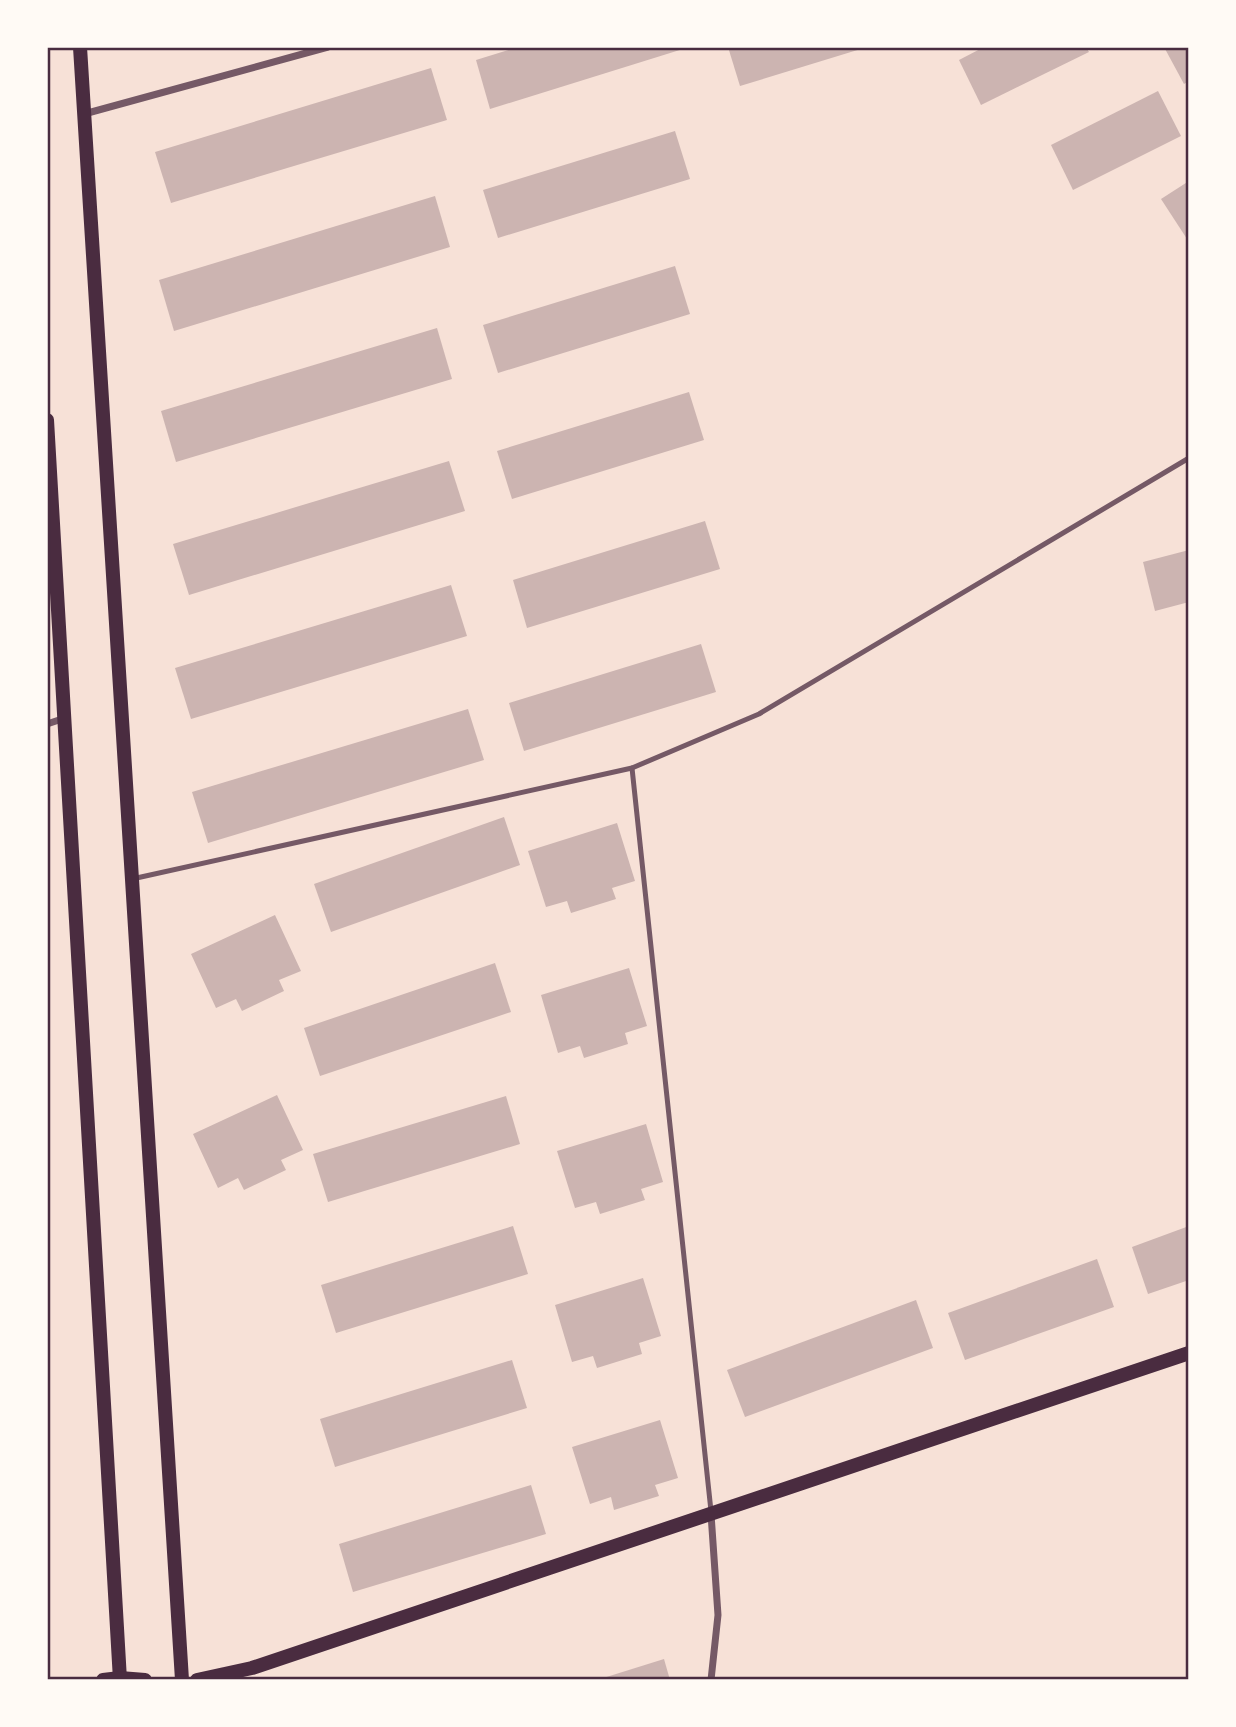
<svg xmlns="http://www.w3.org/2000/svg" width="1236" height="1727" font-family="Karla,sans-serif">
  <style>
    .building { fill: #ccb4b1 }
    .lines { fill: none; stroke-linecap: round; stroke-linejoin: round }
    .service { stroke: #755966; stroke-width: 5 }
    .minor { stroke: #755966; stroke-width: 7 }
    .secondary { stroke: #4a2c40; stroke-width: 14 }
    .neatline { fill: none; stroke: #4a2c40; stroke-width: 2.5 }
  </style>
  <rect width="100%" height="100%" fill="#f7e1d7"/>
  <g class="building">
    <path d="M518,47H682L683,49L490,109L476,60Z"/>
    <path d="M728,47H864V48L740,86Z"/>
    <path d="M984,47H1086L1089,52L981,105L959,60Z"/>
    <path d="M1164,47H1189V81L1184,84Z"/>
    <path d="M431,68L447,120L171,203L155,152Z"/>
    <path d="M1158,91L1181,136L1073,190L1051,145Z"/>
    <path d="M675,131L690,179L498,238L483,190Z"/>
    <path d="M1189,181V242L1161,199Z"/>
    <path d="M435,196L450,247L174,331L159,280Z"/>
    <path d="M675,266L690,314L498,373L483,325Z"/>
    <path d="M437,328L452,379L176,462L161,411Z"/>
    <path d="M689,392L704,440L512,499L497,451Z"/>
    <path d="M449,461L465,511L189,595L173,544Z"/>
    <path d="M705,521L720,569L527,628L513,580Z"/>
    <path d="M1189,550V602L1155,611L1143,562Z"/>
    <path d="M451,585L467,636L191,719L175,668Z"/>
    <path d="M701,644L716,692L524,751L509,703Z"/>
    <path d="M468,709L484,760L208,843L192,792Z"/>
    <path d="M504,817L520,865L331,932L314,884Z"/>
    <path d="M617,823L635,881L612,888L616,899L571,913L567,901L546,907L528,851Z"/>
    <path d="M275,915L301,971L279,980L284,991L242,1011L236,999L216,1008L191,954Z"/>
    <path d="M495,963L511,1012L320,1076L304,1028Z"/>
    <path d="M629,968L647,1026L625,1033L628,1044L584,1058L580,1046L558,1053L541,995Z"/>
    <path d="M277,1095L303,1150L281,1160L286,1170L244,1190L238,1178L218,1188L193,1134Z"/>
    <path d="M506,1096L520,1144L328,1202L313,1154Z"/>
    <path d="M646,1124L663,1182L641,1189L645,1200L600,1214L596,1202L575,1208L557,1151Z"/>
    <path d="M513,1226L528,1274L336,1333L321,1285Z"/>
    <path d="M1189,1226V1280L1148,1294L1132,1247Z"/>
    <path d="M1097,1259L1114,1307L965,1360L948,1313Z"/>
    <path d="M643,1278L661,1336L639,1343L642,1354L597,1368L593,1356L572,1362L555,1305Z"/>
    <path d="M916,1300L933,1348L745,1417L727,1370Z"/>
    <path d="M512,1360L527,1408L335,1467L320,1419Z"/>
    <path d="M660,1420L678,1478L655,1485L659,1496L614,1510L611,1497L590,1504L572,1447Z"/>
    <path d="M531,1485L546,1534L353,1592L339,1544Z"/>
    <path d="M664,1659L670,1680H600V1679Z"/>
  </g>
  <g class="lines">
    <g class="service">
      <path d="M632,768L711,1511"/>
      <path d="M132,879L632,768L759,714L1189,458"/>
    </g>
    <g class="minor">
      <path d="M84,114L328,47"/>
      <path d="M47,724L65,718"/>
      <path d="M711,1680L718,1615L711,1514"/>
    </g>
    <g class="secondary">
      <path d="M80,47L182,1680"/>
      <path d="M47,420L120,1680"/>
      <path d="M103,1680L120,1678L145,1680"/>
      <path d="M197,1680L252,1668L1189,1353"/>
    </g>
  </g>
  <rect width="1236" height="1727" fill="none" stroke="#fffaf5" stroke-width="98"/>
  <rect x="49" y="49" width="1138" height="1629" class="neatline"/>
</svg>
